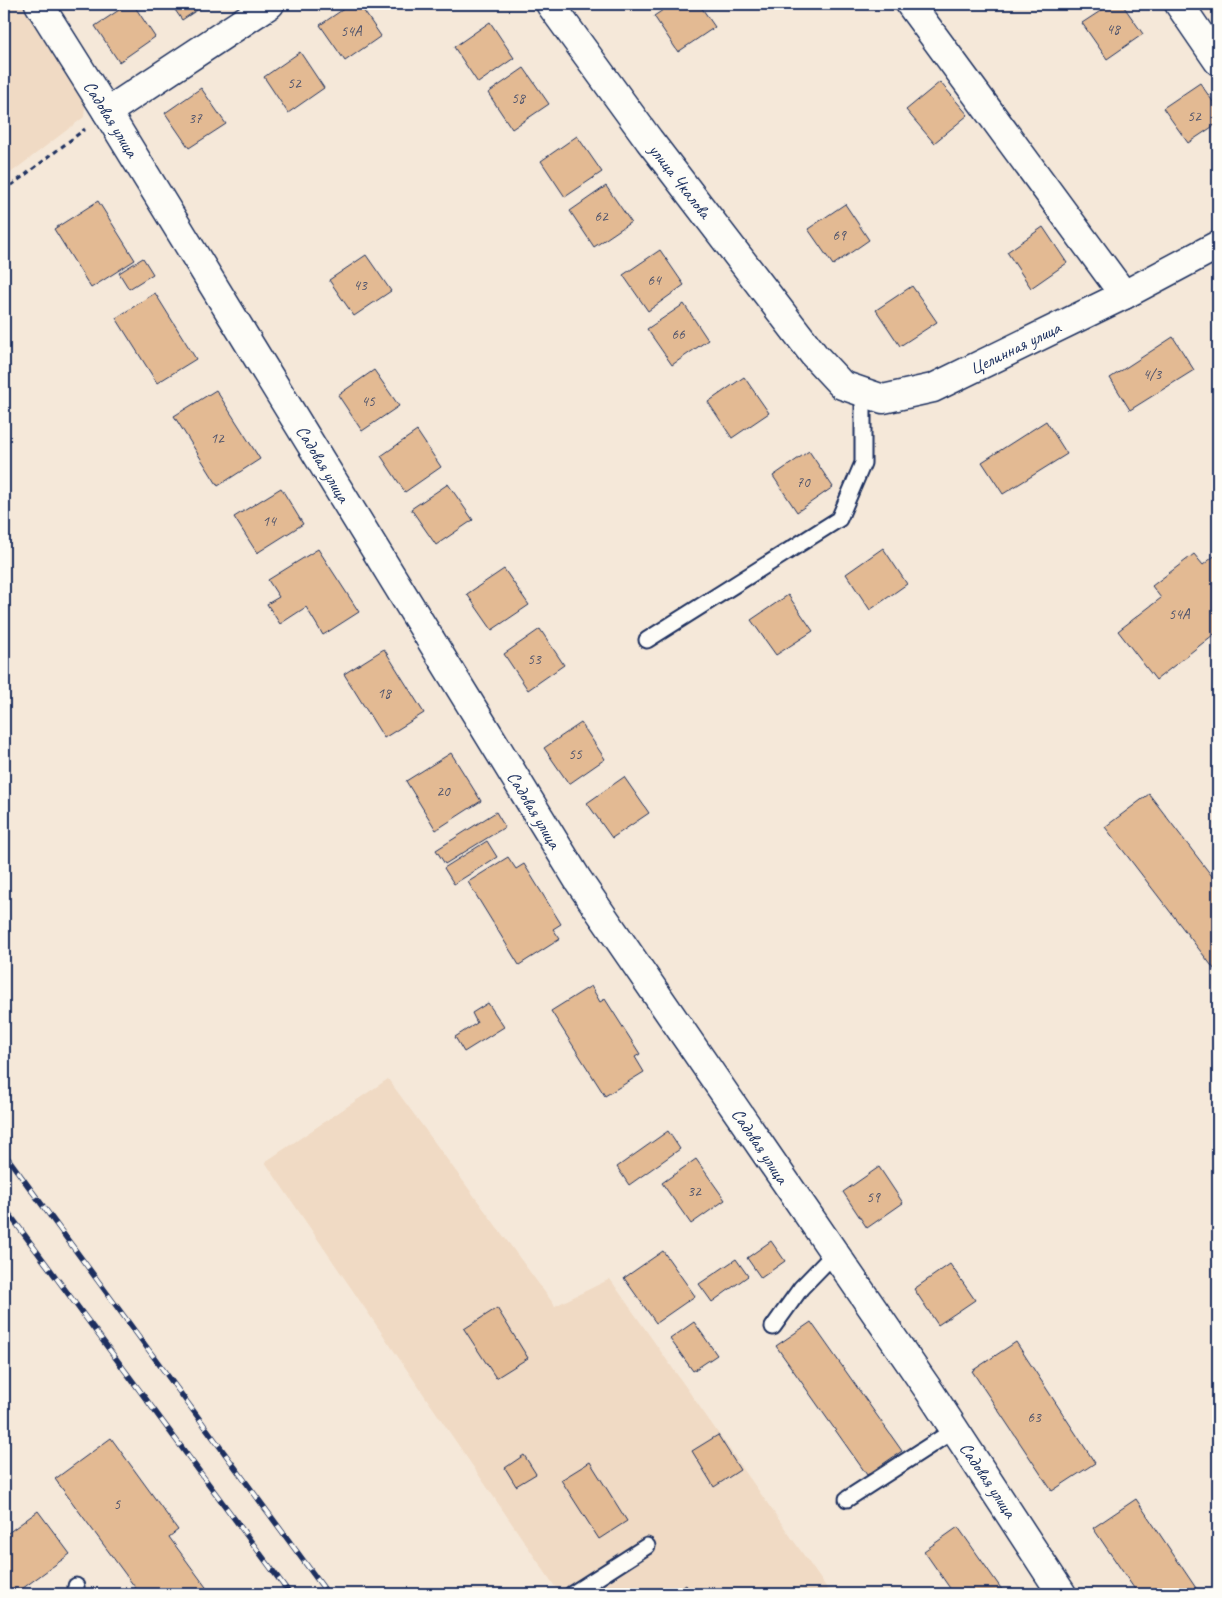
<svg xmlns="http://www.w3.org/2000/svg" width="1222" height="1598" font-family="Caveat,sans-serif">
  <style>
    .built { fill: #f0dac4 }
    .building { fill: #e3ba93; stroke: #1b2f5e }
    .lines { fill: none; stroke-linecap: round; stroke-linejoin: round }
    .service-casing { stroke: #1b2f5e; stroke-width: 19 }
    .minor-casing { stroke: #1b2f5e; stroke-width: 31 }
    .path { stroke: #1b2f5e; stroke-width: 3; stroke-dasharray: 5 4; stroke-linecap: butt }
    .service { stroke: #fdfcf7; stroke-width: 15 }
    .minor { stroke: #fdfcf7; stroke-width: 28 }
    .rail-casing { stroke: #1b2f5e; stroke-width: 5.5 }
    .rail { stroke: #fdfcf7; stroke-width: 4; stroke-dasharray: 11; stroke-linecap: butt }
    .labels { text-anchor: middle; stroke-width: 4.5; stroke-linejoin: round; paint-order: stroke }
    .number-label { font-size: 15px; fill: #4d526b }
    .street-label { font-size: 18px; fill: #1b2f5e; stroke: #fdfcf7 }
  </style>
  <rect width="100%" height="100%" fill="#f5e8d9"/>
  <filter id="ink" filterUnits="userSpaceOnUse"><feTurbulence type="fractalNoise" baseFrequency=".02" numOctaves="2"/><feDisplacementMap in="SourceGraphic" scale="10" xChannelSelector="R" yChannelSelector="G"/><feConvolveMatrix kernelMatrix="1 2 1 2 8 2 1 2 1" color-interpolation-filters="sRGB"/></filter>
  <g filter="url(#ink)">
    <g class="built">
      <path d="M4,4H26L86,98L84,117L4,178Z"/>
      <path d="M388,1079L555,1306L610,1279L831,1594H560L265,1162Z"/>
    </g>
    <g class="building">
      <path d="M128,4H133L155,37L119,62L95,26Z"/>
      <path d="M171,4H206L182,20Z"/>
      <path d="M351,4H359L381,36L345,61L320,25Z"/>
      <path d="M428,4H438L431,9Z"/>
      <path d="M672,4H699L715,27L678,52L654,16Z"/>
      <path d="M1111,4H1122L1143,34L1107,59L1082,23Z"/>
      <path d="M490,22L514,58L478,83L454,47Z"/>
      <path d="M300,52L324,88L288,113L264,77Z"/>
      <path d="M524,68L549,104L512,129L488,93Z"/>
      <path d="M940,82L968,115L934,143L906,110Z"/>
      <path d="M1200,83L1218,109V123L1188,143L1163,108Z"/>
      <path d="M201,88L226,124L189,148L165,113Z"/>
      <path d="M577,136L602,172L565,197L541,161Z"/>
      <path d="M606,186L631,222L594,247L570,211Z"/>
      <path d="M98,201L135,260L91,288L54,229Z"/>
      <path d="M845,204L869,240L833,265L808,229Z"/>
      <path d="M1043,227L1067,263L1031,288L1007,252Z"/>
      <path d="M660,250L684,285L648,311L623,275Z"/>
      <path d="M366,255L391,291L354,316L329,280Z"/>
      <path d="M143,258L153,274L129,289L119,273Z"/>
      <path d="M912,286L937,322L900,346L876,310Z"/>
      <path d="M155,293L196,359L157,383L116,318Z"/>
      <path d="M684,304L708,340L672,365L647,329Z"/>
      <path d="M1173,337L1194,370L1130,410L1110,378Z"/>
      <path d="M374,370L399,406L362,431L338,395Z"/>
      <path d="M744,377L769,413L732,438L708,402Z"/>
      <path d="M216,390L260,459L218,486L174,416Z"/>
      <path d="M1046,421L1067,454L1003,494L982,462Z"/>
      <path d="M417,431L441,467L405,492L381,456Z"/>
      <path d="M809,451L833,487L797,512L773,476Z"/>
      <path d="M448,484L473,520L436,545L411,509Z"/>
      <path d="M281,488L303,524L257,553L234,517Z"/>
      <path d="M883,548L907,584L870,610L846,574Z"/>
      <path d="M318,549L359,612L323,635L306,607L280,624L267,604L279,597L268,580Z"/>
      <path d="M1218,553V631L1156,680L1118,631L1161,598L1152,586L1194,554L1203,565Z"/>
      <path d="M504,569L529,605L492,630L467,594Z"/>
      <path d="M788,595L813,631L776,655L751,620Z"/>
      <path d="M540,629L564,665L528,690L504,654Z"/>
      <path d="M384,649L424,713L384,738L344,674Z"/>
      <path d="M581,723L605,759L569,784L544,748Z"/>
      <path d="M451,753L481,801L436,830L406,781Z"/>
      <path d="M624,777L649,813L612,838L587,803Z"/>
      <path d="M1149,794L1218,884V974L1105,827Z"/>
      <path d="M496,812L505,827L445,864L436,850Z"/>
      <path d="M487,841L497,857L454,884L444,868Z"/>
      <path d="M508,857L516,869L524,864L561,924L553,929L560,939L519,965L468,882Z"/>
      <path d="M591,986L600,1002L605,999L640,1054L635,1057L644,1072L605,1096L551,1011Z"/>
      <path d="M488,1003L504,1027L464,1052L455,1037L477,1023L472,1013Z"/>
      <path d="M668,1131L680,1149L629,1185L617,1167Z"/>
      <path d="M696,1159L725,1200L691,1224L662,1183Z"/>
      <path d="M879,1167L903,1203L867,1228L843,1192Z"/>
      <path d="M771,1241L785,1261L761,1278L747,1258Z"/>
      <path d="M663,1251L695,1296L656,1323L624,1278Z"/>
      <path d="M736,1259L748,1276L712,1302L699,1284Z"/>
      <path d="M950,1264L975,1300L938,1325L914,1289Z"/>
      <path d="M497,1308L528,1358L496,1378L464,1329Z"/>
      <path d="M694,1322L717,1355L693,1371L670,1339Z"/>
      <path d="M811,1322L902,1451L867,1475L776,1346Z"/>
      <path d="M1016,1342L1095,1463L1052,1491L972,1371Z"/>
      <path d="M718,1435L740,1470L714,1487L692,1451Z"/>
      <path d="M111,1438L178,1530L169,1537L211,1594H140L55,1479Z"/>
      <path d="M524,1455L536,1474L516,1486L505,1468Z"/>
      <path d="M590,1462L627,1521L599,1539L561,1480Z"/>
      <path d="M1136,1499L1200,1594H1138L1093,1528Z"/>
      <path d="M38,1511L70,1554L15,1594H4V1536Z"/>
      <path d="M958,1527L1005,1594H954L924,1551Z"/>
      <path d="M686,1585L692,1594H672Z"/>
    </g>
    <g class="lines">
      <g class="service-casing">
        <g id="service">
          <path d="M647,640L839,519L863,463V392"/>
          <path d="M773,1327L801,1288L834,1254"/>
          <path d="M847,1499L954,1430"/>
          <path d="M76,1594V1586"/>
          <path d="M572,1594L647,1546"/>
        </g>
      </g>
      <g class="minor-casing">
        <g id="minor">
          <path d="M39,4L107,112L578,880L930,1392L1062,1594"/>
          <path d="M550,4L649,140L814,355L842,385L883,399L933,388L1124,295L1218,245"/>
          <path d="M910,4L1124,295"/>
          <path d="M1179,4L1218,61"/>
          <path d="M107,112L270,4"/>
        </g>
      </g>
      <path class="path" d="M4,191L85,129"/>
      <use href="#service" class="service"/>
      <use href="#minor" class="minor"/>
      <g class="rail-casing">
        <g id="rail">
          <path d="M4,1153L328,1594"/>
          <path d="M4,1207L290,1594"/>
        </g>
      </g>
      <use href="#rail" class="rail"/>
    </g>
  </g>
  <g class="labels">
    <g class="number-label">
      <text x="1113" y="34">48</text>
      <text x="351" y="36">54А</text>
      <text x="294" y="88">52</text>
      <text x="518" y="103">58</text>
      <text x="1194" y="121">52</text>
      <text x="195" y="123">37</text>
      <text x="601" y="221">62</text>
      <text x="839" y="240">69</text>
      <text x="654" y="285">64</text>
      <text x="360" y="290">43</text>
      <text x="678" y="339">66</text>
      <text x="1152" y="379">4/3</text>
      <text x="368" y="406">45</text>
      <text x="217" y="443">12</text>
      <text x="803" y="487">70</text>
      <text x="269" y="526">14</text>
      <text x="1179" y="619">54А</text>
      <text x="534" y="664">53</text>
      <text x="384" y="698">18</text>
      <text x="575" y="759">55</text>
      <text x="443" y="796">20</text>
      <text x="694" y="1196">32</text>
      <text x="873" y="1202">59</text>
      <text x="1034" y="1422">63</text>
      <text x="117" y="1509">5</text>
    </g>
    <g class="street-label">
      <text transform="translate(111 119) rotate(58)" y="6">Садовая улица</text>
      <text transform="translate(680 181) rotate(52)" y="6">улица Чкалова</text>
      <text transform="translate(1015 348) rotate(-26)" y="6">Целинная улица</text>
      <text transform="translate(323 464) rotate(59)" y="6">Садовая улица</text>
      <text transform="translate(534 810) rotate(59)" y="6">Садовая улица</text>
      <text transform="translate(760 1146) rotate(56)" y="6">Садовая улица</text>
      <text transform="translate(988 1480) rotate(56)" y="6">Садовая улица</text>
    </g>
  </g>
  <rect width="1222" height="1598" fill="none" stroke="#fdfcf7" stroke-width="20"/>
  <rect x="10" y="10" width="1202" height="1578" fill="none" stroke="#1b2f5e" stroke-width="2" filter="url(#ink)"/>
</svg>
